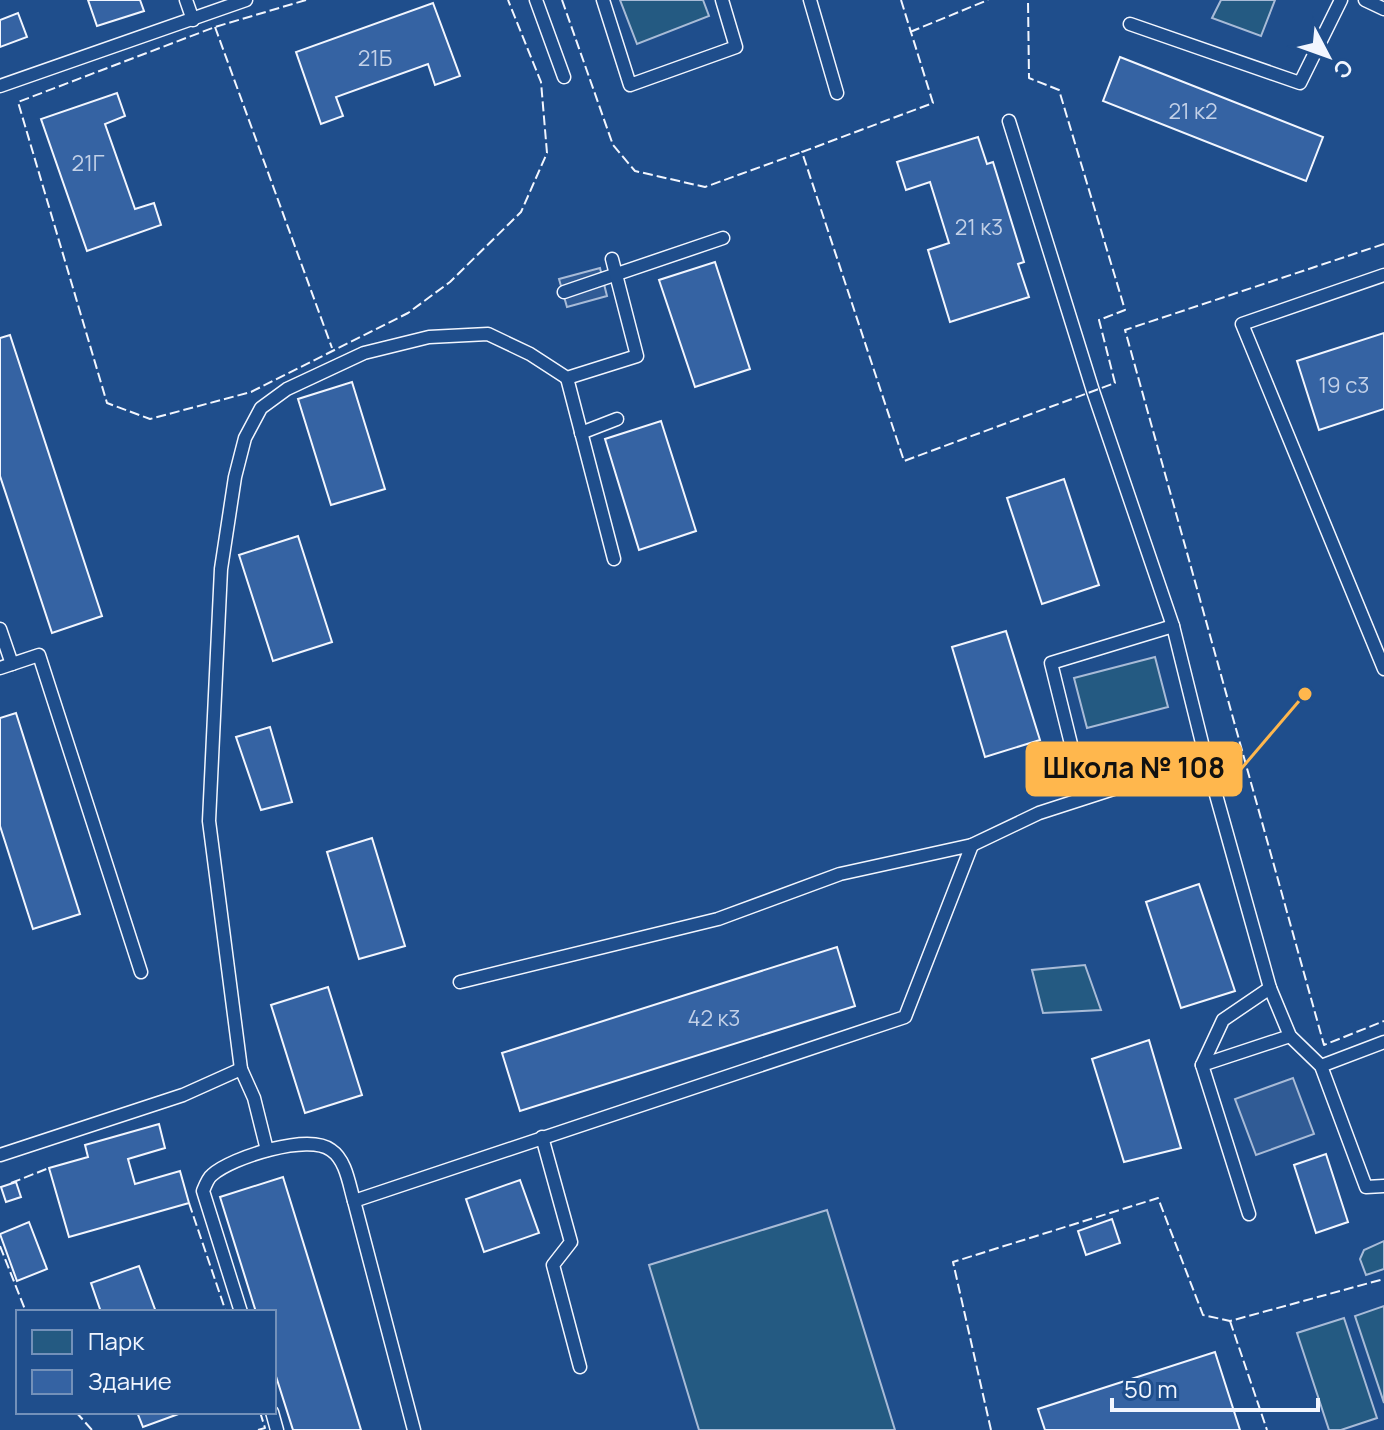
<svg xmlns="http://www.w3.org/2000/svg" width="1384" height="1430" font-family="Manrope,sans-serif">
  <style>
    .green { fill: #245a82; stroke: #a8bbd7; stroke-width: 2 }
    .parking { fill: #305b95; stroke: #a8bbd7; stroke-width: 2 }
    .building { fill: #3563a3; stroke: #f2f6ff; stroke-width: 2 }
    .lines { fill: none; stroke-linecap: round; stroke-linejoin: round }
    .service-casing { stroke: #f2f6ff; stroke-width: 15 }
    .service { stroke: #1f4e8c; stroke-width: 12 }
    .fence { stroke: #f2f6ff; stroke-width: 2; stroke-dasharray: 10 4; stroke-linecap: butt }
    .labels { text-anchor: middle; stroke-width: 6; stroke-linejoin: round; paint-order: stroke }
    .number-label { font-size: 22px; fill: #c3d1e8 }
    .leader { fill: none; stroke: #ffb74d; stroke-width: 3 }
    .callout-dot { fill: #ffb74d; stroke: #1f4e8c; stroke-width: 3 }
    .callout { fill: #ffb74d; stroke: #ffb74d; stroke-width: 3 }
    .callout-label { font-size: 28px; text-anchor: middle; font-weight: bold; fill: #111 }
  </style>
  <rect width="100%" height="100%" fill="#1f4e8c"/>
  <g class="green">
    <path d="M620,0H703L709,16L637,44Z"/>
    <path d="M1221,0H1275L1261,36L1212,18Z"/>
    <path d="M1155,657L1168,707L1087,728L1074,678Z"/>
    <path d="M1085,965L1101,1010L1043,1013L1032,970Z"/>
    <path d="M827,1210L895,1430H699L649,1265Z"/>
    <path d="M1384,1241V1269L1366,1275L1360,1259L1364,1250Z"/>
    <path d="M1384,1306V1403L1355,1316Z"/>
    <path d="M1344,1318L1377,1418L1341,1430H1329L1297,1333Z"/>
  </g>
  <g class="parking">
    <path d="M600,268L607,296L567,307L559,279Z"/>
    <path d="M1293,1078L1314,1134L1256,1155L1235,1099Z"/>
  </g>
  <g class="building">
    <path d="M88,0H140L144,11L97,26Z"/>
    <path d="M433,3L460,76L435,85L428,64L336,97L343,116L321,124L296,52Z"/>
    <path d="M18,13L27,37L0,47V20Z"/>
    <path d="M1120,57L1323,137L1306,181L1103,101Z"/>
    <path d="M117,93L125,116L105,124L135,209L154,203L161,225L87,251L41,119Z"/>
    <path d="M978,137L987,164L993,162L1024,262L1018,264L1029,297L950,322L928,250L949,243L930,182L906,190L897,162Z"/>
    <path d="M715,262L750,369L695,387L659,280Z"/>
    <path d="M1384,333V409L1319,430L1297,361Z"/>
    <path d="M10,335L102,616L52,633L0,476V338Z"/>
    <path d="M352,382L385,489L331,505L298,399Z"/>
    <path d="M661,421L696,531L639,550L605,439Z"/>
    <path d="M1064,479L1099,585L1042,604L1007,498Z"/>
    <path d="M298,536L332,642L273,661L239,555Z"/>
    <path d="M1006,631L1040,740L985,757L952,647Z"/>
    <path d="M16,713L80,914L33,929L0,826V718Z"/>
    <path d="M270,727L292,802L261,810L236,737Z"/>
    <path d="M372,838L405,946L359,959L327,852Z"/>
    <path d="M1199,884L1235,991L1181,1008L1146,902Z"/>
    <path d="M837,947L855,1006L520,1111L502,1053Z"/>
    <path d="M328,987L362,1095L305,1113L271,1005Z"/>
    <path d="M1149,1040L1181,1148L1124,1162L1092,1059Z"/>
    <path d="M159,1124L165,1148L128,1159L135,1184L180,1171L189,1203L69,1237L49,1168L88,1157L85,1145Z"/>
    <path d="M1326,1154L1348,1222L1316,1233L1294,1165Z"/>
    <path d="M283,1177L334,1342L361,1430H293L274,1370V1312H256L220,1197Z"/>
    <path d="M520,1180L539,1233L484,1252L466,1199Z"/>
    <path d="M16,1182L21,1197L6,1202L1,1187Z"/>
    <path d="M1112,1219L1120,1243L1086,1255L1078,1231Z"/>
    <path d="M29,1222L47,1269L17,1281L0,1234Z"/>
    <path d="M139,1266L156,1312H101L91,1283Z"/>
    <path d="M1215,1352L1240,1430H1045L1038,1409Z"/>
    <path d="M137,1412H184L143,1427Z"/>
  </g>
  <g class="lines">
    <g class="service-casing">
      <g id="service">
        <path d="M186,0L193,20"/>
        <path d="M536,0L564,77"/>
        <path d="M603,0L630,85L736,47L722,0"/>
        <path d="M810,0L837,93"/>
        <path d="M1365,0L1384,9"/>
        <path d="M1130,24L1300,83L1341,0"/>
        <path d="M0,86L246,0"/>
        <path d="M1009,121L1093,391L1173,626L1206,759L1270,988L1290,1036L1321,1066L1366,1187L1384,1186"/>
        <path d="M1384,275L1242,324L1384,669"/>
        <path d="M564,292L723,238"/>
        <path d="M567,378L614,559"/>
        <path d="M581,433L617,419"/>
        <path d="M0,629L12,664"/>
        <path d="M0,668L39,655L141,972"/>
        <path d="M1073,752L1051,663L1173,626"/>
        <path d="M972,845L1039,813L1206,759"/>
        <path d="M1202,1065L1223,1020L1270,988"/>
        <path d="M1321,1066L1384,1042"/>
        <path d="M542,1137L571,1242L553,1265L580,1367"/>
        <path d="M267,1150L254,1098L241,1069L209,821L221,569L235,477L245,438L261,408L287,389L364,353L429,337L488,334L530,354L567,378L637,356L612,259"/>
        <path d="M0,1155L183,1095L241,1069"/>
        <path d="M1249,1214L1202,1065L1290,1036"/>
        <path d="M241,1312L203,1191C205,1186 208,1178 212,1175C232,1157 309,1133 331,1150C346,1160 349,1184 354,1201"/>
        <path d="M272,1412L277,1430"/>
        <path d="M414,1430L354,1201L905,1017L972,845L840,874L718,919L460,982"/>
      </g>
    </g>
    <use href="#service" class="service"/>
    <g class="fence">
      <path d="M306,0L215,27L18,102L107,403L150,419L251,392L408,313L450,282L521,212L547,153L541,82L508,0"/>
      <path d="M562,0L613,145L635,171L705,187L802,152"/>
      <path d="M901,0L933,103L802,152L904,461L1115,383L1099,320L1125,310L1059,90L1029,78L1028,0"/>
      <path d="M215,27L332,348"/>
      <path d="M910,32L988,0"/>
      <path d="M1384,244L1125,330L1324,1045L1384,1021"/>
      <path d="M11,1183L49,1168"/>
      <path d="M189,1203L226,1312"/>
      <path d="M0,1246L26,1312"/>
      <path d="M1230,1321L1267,1430"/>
      <path d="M76,1412L92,1430"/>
      <path d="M258,1430L265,1428L260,1412"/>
      <path d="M991,1430L953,1262L1158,1198L1203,1315L1230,1321L1384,1279"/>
    </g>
  </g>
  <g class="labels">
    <g class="number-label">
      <text x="375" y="66">21Б</text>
      <text x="1193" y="119">21 к2</text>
      <text x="88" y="171">21Г</text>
      <text x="979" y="235">21 к3</text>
      <text x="1344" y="393">19 с3</text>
      <text x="714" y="1026">42 к3</text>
    </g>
  </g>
  <path class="leader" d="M1305 694L1241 769"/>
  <circle class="callout-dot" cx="1305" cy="694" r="8"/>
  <rect class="callout" x="1027" y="743" width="214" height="52" rx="8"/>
  <g class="callout-label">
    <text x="1134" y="778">Школа № 108</text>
  </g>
  <rect x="16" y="1310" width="260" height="104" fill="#1f4e8c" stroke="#7391ba" stroke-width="2"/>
  <rect x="32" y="1330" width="40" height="24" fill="#245a82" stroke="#7391ba" stroke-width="2"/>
  <text x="88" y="1350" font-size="24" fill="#f2f6ff">Парк</text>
  <rect x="32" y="1370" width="40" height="24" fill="#3563a3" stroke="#7391ba" stroke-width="2"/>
  <text x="88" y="1390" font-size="24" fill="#f2f6ff">Здание</text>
  <g transform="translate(1328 56) rotate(131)" stroke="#1f4e8c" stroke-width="6" paint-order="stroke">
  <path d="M0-6L14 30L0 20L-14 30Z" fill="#f2f6ff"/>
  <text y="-12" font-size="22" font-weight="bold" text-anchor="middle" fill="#f2f6ff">С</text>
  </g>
  <path d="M1112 1398v12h206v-12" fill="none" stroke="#f2f6ff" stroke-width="4"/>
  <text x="1124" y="1398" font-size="24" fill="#f2f6ff" stroke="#1f4e8c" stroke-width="6" paint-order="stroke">50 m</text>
</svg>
